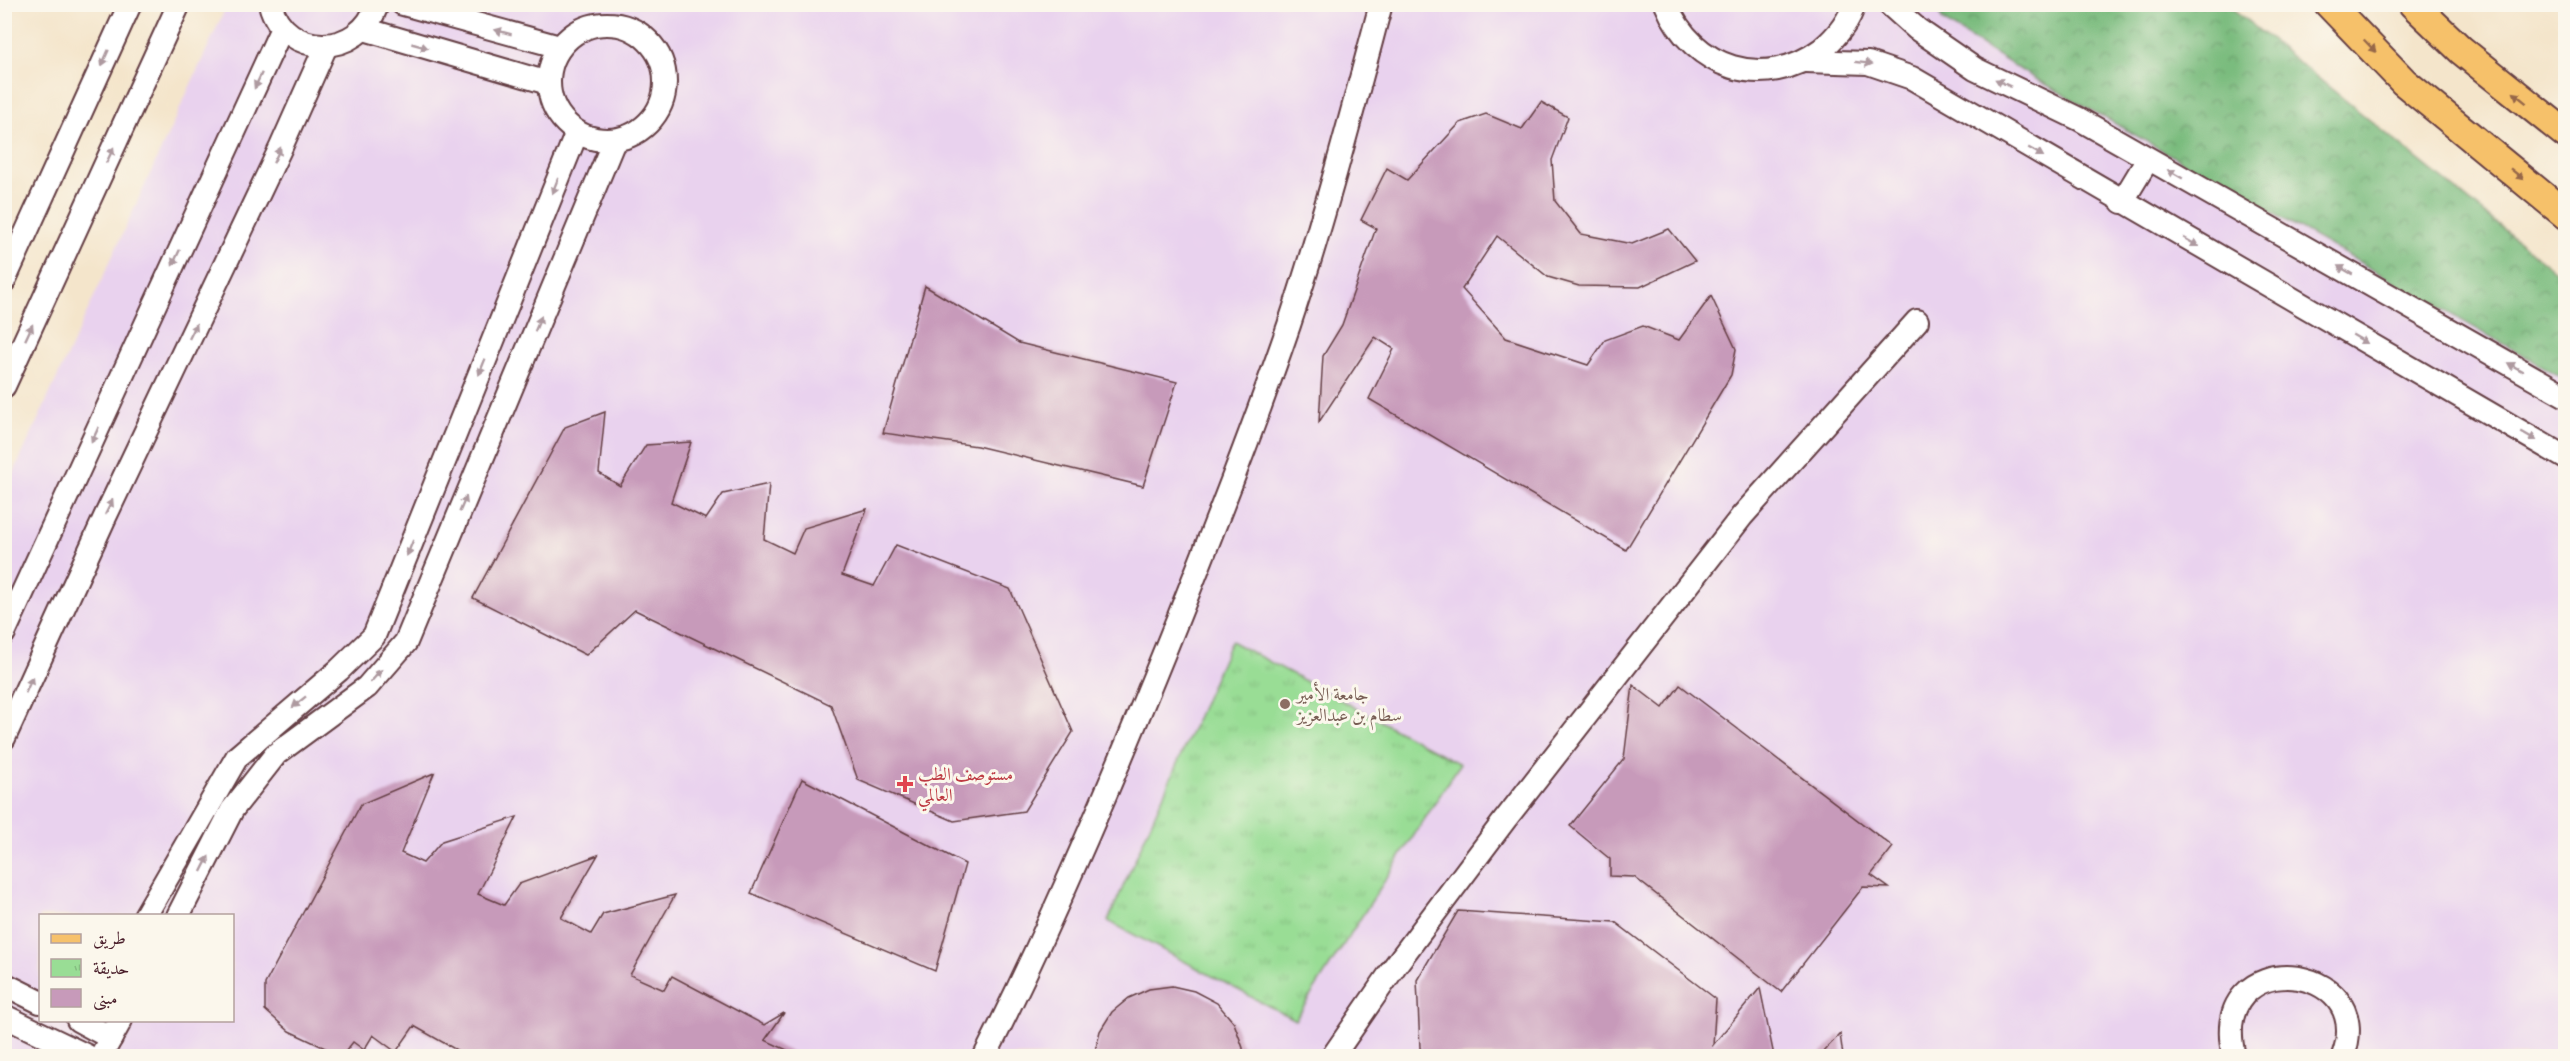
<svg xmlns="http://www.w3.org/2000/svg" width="2570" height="1061" font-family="'IM FELL Great Primer',Amiri,serif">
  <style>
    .built { fill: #e9d2ee; fill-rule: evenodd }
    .forest { fill: url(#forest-crowns); stroke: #626e54; stroke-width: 1.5 }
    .park { fill: url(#park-tufts); stroke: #727e60; stroke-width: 1.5 }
    .building { fill: #c79aba }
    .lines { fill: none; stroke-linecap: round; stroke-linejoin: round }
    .minor-casing { stroke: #643d43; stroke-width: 26 }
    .major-casing { stroke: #643d43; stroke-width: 32 }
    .minor { stroke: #fff; stroke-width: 22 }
    .major { stroke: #f6c16b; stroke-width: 28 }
    .oneway { fill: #ae9aa0 }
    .oneway2 { fill: #976848 }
    .education-dot { fill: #8d6e63; stroke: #fbf7ec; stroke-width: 2 }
    .health-dot { fill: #e0444e; stroke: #fbf7ec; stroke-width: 2 }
    .labels { text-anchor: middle; stroke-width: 6; stroke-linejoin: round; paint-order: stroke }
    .education-label { font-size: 18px; fill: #785e54; stroke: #fbf7ec; text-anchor: start }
    .health-label { font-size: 18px; fill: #be3a42; stroke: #fbf7ec; text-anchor: start }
  </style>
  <defs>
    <pattern id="forest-crowns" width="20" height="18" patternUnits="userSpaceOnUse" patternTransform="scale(1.5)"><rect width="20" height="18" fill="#7abc7e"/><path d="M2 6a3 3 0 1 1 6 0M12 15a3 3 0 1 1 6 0" fill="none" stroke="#669867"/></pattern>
    <pattern id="park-tufts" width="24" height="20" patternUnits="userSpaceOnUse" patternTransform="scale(1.5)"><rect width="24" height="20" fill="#99dd95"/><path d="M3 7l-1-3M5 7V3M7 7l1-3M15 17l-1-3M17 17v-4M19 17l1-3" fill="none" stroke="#85bd81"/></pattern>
  </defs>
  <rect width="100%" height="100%" fill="#fbf7ec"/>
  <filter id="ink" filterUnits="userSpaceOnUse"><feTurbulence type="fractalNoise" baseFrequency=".0167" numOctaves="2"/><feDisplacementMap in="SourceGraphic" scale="12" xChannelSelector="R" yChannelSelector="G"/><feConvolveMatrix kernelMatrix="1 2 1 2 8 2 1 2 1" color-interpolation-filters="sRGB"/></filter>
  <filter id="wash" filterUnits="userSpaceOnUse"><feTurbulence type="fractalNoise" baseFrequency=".008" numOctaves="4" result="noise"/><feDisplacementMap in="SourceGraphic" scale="24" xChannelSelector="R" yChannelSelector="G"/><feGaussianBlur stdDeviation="1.35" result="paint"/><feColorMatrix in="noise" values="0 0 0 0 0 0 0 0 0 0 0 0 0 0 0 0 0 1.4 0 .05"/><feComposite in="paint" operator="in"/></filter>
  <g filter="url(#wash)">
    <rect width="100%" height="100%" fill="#f4e5cb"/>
    <path class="built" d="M227,5H2228L2565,279V1056H5V492ZM40,916H232V1020H40Z"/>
    <path class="forest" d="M1935,5H2228L2565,279V379L2024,72L1943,21Z"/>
    <path class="park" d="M1231,641L1460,764L1295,1020L1108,921Z"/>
    <g id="blocks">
      <g class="building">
        <path d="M1541,102L1568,117L1552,160L1555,201L1581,234L1632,244L1669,229L1695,261L1640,287L1579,286L1548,277L1497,236L1462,289L1506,338L1588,365L1605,340L1643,326L1679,340L1711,296L1736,349L1731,375L1626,550L1369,399L1394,349L1375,337L1319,422L1323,356L1342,325L1376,228L1361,220L1387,168L1407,180L1460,123L1486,114L1522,129Z"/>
        <path d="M925,286L1019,343L1177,382L1143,486L977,446L883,433Z"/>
        <path d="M605,412L599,473L620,486L646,445L691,442L671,502L706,519L723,494L769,484L764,539L793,553L804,528L867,509L842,575L874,586L896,545L1010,589L1073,732L1024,811L954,821L858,780L831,705L635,610L586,655L473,598L565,427Z"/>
        <path d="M1633,685L1663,708L1680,685L1893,847L1871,875L1889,888L1863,887L1781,992L1634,877L1610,876V859L1570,826L1624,759Z"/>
        <path d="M434,773L401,853L423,863L442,841L517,817L478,894L504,905L519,884L598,855L561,918L591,934L603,914L675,895L630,975L664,990L672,976L764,1025L784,1013L765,1040L800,1056H467L414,1026L396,1052L373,1035L364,1050L353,1042L342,1056L289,1031L265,1010V984L361,804Z"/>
        <path d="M802,779L965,864L935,971L751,893Z"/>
        <path d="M1458,911L1615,922L1716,999L1713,1045L1760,988L1774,1056H1426L1420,1048L1417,980Z"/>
        <path d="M1172,986L1194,991L1217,1003L1234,1023L1243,1048V1056H1094L1100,1031L1112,1012L1129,998L1149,989Z"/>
        <path d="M1840,1034L1843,1056H1819Z"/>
      </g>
    </g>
  </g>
  <g filter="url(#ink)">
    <use href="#blocks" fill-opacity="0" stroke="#643d43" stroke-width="1.5"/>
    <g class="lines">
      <g class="minor-casing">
        <g id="minor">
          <path d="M270,4C285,59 361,58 377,4"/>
          <path d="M403,4L560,47"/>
          <path d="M1666,4C1693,69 1764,92 1822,49C1835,38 1849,22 1854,4"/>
          <path d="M1889,4L1917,29L1975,69L2079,119L2566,396"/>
          <circle cx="607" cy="82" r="58"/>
          <path d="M364,29L548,83"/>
          <path d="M1805,61L1868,63L1912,78L2566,458"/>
          <path d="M2122,202L2148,159"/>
          <path d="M4,281L130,4"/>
          <path d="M4,386L179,4"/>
          <path d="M4,633L282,28"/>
          <path d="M4,738L105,517L281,147L326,46"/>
          <path d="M145,916L237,757L339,670L374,636L577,132"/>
          <path d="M178,916L232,810L276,754L367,687L406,642L614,141"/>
          <path d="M4,984L40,1002"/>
          <path d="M4,1016L87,1056"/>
          <path d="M78,1020L111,1038"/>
          <path d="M101,1056L121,1020"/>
          <path d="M985,1056C1057,913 1119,765 1179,616C1217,520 1255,424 1289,325C1324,220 1352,112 1381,4"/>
          <path d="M1333,1056L1395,966L1504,821L1742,516L1917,321"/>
          <path d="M2234,1056C2206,942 2379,960 2343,1056"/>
        </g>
      </g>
      <g class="major-casing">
        <g id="major">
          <path d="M2329,4L2404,82L2566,215"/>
          <path d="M2413,4L2461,50L2566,134"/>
        </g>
      </g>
      <use href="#minor" class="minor"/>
      <use href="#major" class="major"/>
    </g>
    <defs><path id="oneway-solid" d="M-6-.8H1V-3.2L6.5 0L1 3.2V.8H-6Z" transform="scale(1.5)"/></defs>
    <g class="oneway">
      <use href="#oneway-solid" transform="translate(503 32) rotate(-165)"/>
      <use href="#oneway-solid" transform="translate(420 46) rotate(16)"/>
      <use href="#oneway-solid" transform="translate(105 58) rotate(114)"/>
      <use href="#oneway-solid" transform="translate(1864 63) rotate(7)"/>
      <use href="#oneway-solid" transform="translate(258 81) rotate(115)"/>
      <use href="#oneway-solid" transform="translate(2003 83) rotate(-154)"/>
      <use href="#oneway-solid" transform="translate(2036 152) rotate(30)"/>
      <use href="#oneway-solid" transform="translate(110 155) rotate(-65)"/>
      <use href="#oneway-solid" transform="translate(277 155) rotate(-65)"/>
      <use href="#oneway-solid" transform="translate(2175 174) rotate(-150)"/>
      <use href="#oneway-solid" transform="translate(555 186) rotate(112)"/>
      <use href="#oneway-solid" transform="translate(2191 242) rotate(30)"/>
      <use href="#oneway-solid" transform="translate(176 258) rotate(115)"/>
      <use href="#oneway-solid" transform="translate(2345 270) rotate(-150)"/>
      <use href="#oneway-solid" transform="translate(538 324) rotate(-67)"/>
      <use href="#oneway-solid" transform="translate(193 331) rotate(-64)"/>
      <use href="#oneway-solid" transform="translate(29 332) rotate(-65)"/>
      <use href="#oneway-solid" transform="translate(2360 339) rotate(30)"/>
      <use href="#oneway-solid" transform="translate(482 367) rotate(112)"/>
      <use href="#oneway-solid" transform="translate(2515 367) rotate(-150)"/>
      <use href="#oneway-solid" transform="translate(95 435) rotate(115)"/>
      <use href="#oneway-solid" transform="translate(2529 436) rotate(30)"/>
      <use href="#oneway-solid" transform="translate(463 504) rotate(-67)"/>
      <use href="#oneway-solid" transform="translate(109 507) rotate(-64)"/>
      <use href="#oneway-solid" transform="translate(410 548) rotate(112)"/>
      <use href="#oneway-solid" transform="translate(376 676) rotate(-48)"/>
      <use href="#oneway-solid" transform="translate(29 685) rotate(-66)"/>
      <use href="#oneway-solid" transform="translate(299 702) rotate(141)"/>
      <use href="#oneway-solid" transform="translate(205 864) rotate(-63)"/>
    </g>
    <g class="oneway2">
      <use href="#oneway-solid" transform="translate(2370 46) rotate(46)"/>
      <use href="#oneway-solid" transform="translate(2520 98) rotate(-141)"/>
      <use href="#oneway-solid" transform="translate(2517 174) rotate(39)"/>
    </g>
  </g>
  <circle class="education-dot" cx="1285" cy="704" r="6"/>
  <path class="health-dot" d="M902 775h6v6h6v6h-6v6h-6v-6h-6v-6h6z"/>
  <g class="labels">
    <g class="education-label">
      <text x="1297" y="700">جامعة الأمير<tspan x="1297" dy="21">سطام بن عبدالعزيز</tspan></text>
    </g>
    <g class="health-label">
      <text x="918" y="780">مستوصف الطب<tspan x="918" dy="21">العالمي</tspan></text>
    </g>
  </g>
  <rect width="2570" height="1061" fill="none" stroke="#fbf7ec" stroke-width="24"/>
  <rect x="39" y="914" width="195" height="108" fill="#fbf7ec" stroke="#b4a19f" stroke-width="1.5"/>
  <rect x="51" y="934" width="30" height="9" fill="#f6c16b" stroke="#b4a19f" stroke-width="1.5"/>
  <text x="93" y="944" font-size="18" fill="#4a1f2b">طريق</text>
  <rect x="51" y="959" width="30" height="18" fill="url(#park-tufts)" stroke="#b4a19f" stroke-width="1.5"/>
  <text x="93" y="974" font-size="18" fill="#4a1f2b">حديقة</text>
  <rect x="51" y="989" width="30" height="18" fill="#c79aba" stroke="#b4a19f" stroke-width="1.5"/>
  <text x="93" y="1004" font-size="18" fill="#4a1f2b">مبنى</text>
</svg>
